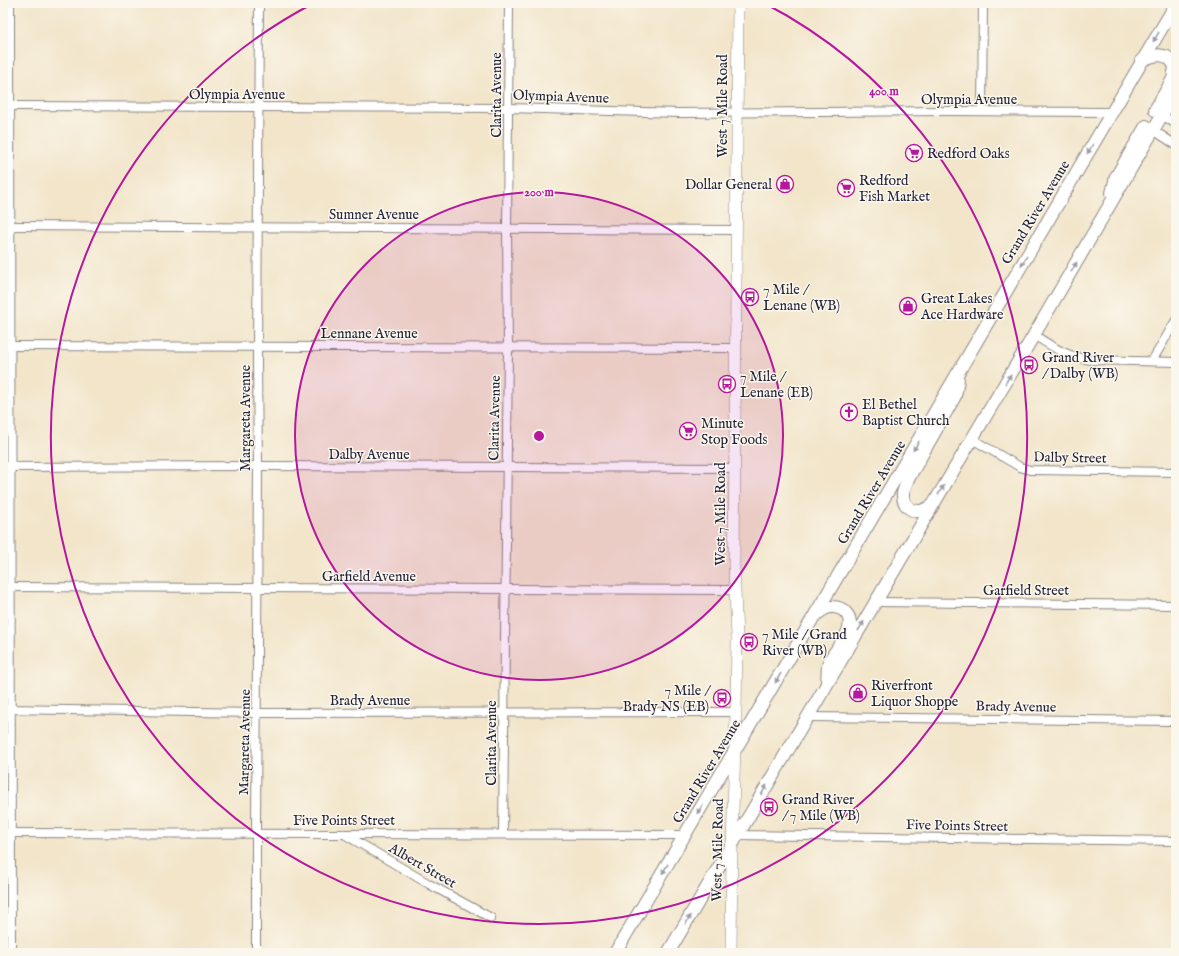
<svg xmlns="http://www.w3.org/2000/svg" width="1179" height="956" font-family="'IM FELL English',serif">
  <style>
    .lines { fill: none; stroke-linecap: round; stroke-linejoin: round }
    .minor-casing { stroke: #8a8482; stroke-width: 10 }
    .secondary-casing { stroke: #8a8482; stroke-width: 12 }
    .primary-casing { stroke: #8a8482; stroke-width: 14 }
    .minor { stroke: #fff; stroke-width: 8 }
    .secondary { stroke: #fff; stroke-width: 11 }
    .primary { stroke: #fff; stroke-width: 12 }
    .oneway { fill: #9c9ca7 }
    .ring { fill: none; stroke: #b5179e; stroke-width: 2 }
    .labels { text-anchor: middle; stroke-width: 3; stroke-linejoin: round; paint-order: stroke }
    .street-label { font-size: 14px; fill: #22223b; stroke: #fbf7ec }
    .poi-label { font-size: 14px; fill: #22223b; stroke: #fbf7ec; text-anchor: start }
    .centre { fill: #b5179e; stroke: #fbf7ec; stroke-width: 2 }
    .ring-label { font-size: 12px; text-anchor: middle; font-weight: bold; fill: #b5179e; stroke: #fbf7ec; stroke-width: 3; stroke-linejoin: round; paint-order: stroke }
  </style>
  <rect width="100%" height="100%" fill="#fbf7ec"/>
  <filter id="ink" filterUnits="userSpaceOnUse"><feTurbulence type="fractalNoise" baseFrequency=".025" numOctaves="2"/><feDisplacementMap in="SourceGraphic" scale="8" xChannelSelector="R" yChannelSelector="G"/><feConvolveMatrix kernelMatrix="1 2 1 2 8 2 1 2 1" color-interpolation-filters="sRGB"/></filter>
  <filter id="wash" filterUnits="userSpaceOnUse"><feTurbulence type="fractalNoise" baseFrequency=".012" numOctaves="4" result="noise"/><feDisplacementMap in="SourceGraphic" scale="16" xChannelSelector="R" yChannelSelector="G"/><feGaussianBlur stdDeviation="0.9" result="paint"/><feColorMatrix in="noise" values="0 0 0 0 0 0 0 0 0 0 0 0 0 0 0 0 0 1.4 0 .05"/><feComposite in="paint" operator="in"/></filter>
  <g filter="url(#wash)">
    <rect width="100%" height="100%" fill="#f2e5ca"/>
  </g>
  <g filter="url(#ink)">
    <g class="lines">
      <g class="minor-casing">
        <g id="minor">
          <path d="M10,3L11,953"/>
          <path d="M11,106L509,108L679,113L947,111L1111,112"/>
          <path d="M982,111L983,3"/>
          <path d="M1162,115L1176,124"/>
          <path d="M1153,130L1176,145"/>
          <path d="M11,226L736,230"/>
          <path d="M1034,335C1056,349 1066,356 1091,360L1176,362"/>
          <path d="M3,346L736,348"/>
          <path d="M1152,361L1176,320"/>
          <path d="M972,439L1020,467L1030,470L1176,472"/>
          <path d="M3,467L258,466L735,468"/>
          <path d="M3,587L735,590"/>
          <path d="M875,602L1176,605"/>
          <path d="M3,709L257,713L736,712"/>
          <path d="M807,717L1176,721"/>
          <path d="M3,833L685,835"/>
          <path d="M344,834L429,884L491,918"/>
          <path d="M503,834L508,347L507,227L509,3"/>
          <path d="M737,835L1176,841"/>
          <path d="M256,953V833L258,466L257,361L259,3"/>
        </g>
      </g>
      <g class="secondary-casing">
        <path id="secondary" d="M731,953L732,846L736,712L737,638L734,566L738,3"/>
      </g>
      <g class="primary-casing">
        <g id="primary">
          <path d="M1141,61C1154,54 1169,51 1175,67L1173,79L1155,110"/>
          <path d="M1112,193L1116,177L1146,126"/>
          <path d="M932,506C928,508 924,510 920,511C910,512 902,504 903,493C904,489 906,485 907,481L955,396L958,380"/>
          <path d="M816,615C821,611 825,607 832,607C837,607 843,609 846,613C859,627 835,649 829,662C827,667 828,675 827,681"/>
          <path d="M615,953L1176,4"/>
          <path d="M668,953L972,439L1034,335L1176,91"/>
        </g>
      </g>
      <use href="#minor" class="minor"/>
      <use href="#secondary" class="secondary"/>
      <use href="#primary" class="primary"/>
    </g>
    <defs><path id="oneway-solid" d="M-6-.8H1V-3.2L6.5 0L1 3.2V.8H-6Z"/></defs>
    <g class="oneway">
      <use href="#oneway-solid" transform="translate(1156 37) rotate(121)"/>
      <use href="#oneway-solid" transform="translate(1090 149) rotate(121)"/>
      <use href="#oneway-solid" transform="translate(1024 261) rotate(120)"/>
      <use href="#oneway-solid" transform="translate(1074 267) rotate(-60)"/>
      <use href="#oneway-solid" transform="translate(1008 379) rotate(-59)"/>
      <use href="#oneway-solid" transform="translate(916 446) rotate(121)"/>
      <use href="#oneway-solid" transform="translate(941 490) rotate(-59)"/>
      <use href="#oneway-solid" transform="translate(861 626) rotate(-59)"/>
      <use href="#oneway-solid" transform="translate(778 678) rotate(120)"/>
      <use href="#oneway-solid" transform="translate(764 790) rotate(-60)"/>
      <use href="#oneway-solid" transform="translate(700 809) rotate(121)"/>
      <use href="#oneway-solid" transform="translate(665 869) rotate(121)"/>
      <use href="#oneway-solid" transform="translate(688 920) rotate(-59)"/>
    </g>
  </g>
  <circle cx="539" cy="436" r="244" fill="#b5179e" fill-opacity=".12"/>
  <g class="ring">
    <circle cx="539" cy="436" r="244"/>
    <path d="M764 3A488 488 0 1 1 314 3"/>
  </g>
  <defs>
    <g id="supermarket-ring" transform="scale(0.9)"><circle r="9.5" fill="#fbf7ec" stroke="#b5179e" stroke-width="1.5"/><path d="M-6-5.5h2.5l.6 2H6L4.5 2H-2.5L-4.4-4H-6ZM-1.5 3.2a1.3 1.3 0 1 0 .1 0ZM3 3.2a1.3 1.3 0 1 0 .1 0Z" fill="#b5179e"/></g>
    <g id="shop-ring" transform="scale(0.9)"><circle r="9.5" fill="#fbf7ec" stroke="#b5179e" stroke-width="1.5"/><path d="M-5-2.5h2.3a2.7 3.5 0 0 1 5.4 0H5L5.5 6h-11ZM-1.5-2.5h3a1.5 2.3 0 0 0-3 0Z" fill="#b5179e"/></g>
    <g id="bus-ring" transform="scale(0.9)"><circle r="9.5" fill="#fbf7ec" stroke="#b5179e" stroke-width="1.5"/><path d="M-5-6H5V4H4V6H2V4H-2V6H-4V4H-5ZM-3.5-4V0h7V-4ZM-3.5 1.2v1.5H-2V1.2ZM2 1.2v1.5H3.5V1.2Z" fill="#b5179e"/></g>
    <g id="church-ring" transform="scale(0.9)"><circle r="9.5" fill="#fbf7ec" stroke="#b5179e" stroke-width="1.5"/><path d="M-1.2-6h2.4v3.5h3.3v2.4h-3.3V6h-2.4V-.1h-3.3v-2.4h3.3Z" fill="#b5179e"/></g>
  </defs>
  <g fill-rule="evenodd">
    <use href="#supermarket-ring" x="914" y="153"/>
    <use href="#shop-ring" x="785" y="184"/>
    <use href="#supermarket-ring" x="846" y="188"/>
    <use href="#bus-ring" x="750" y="297"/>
    <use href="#shop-ring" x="908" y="306"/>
    <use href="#bus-ring" x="1029" y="365"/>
    <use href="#bus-ring" x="727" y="384"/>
    <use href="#church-ring" x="849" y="412"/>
    <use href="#supermarket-ring" x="688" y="431"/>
    <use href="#bus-ring" x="749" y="642"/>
    <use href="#shop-ring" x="858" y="693"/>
    <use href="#bus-ring" x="722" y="698"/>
    <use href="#bus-ring" x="769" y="807"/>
  </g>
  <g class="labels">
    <g class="street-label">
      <text x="237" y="99">Olympia Avenue</text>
      <text transform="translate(496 95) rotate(-90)" y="5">Clarita Avenue</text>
      <text transform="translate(561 96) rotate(2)" y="5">Olympia Avenue</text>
      <text x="969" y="104">Olympia Avenue</text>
      <text transform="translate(722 106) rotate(-90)" y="5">West 7 Mile Road</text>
      <text transform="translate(1035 212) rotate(-59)" y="5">Grand River Avenue</text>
      <text x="374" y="219">Sumner Avenue</text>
      <text x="369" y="338">Lennane Avenue</text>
      <text transform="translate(245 418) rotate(-90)" y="5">Margareta Avenue</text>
      <text transform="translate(494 418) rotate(-89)" y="5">Clarita Avenue</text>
      <text x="369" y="459">Dalby Avenue</text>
      <text transform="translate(1070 457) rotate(1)" y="5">Dalby Street</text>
      <text transform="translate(871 492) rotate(-59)" y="5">Grand River Avenue</text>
      <text transform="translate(720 514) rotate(-90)" y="5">West 7 Mile Road</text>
      <text x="369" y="581">Garfield Avenue</text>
      <text x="1026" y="595">Garfield Street</text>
      <text x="370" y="705">Brady Avenue</text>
      <text transform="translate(1016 706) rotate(1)" y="5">Brady Avenue</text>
      <text transform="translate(244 742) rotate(-89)" y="5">Margareta Avenue</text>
      <text transform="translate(491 743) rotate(-90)" y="5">Clarita Avenue</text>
      <text transform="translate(706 771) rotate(-59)" y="5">Grand River Avenue</text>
      <text x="344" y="825">Five Points Street</text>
      <text transform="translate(957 825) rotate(1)" y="5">Five Points Street</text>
      <text transform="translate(717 850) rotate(-89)" y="5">West 7 Mile Road</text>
      <text transform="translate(423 865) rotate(30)" y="5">Albert Street</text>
    </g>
    <g class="poi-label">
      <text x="927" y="158">Redford Oaks</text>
      <text x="859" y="185">Redford<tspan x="859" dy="16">Fish Market</tspan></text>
      <text x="772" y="189" text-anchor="end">Dollar General</text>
      <text x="763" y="294">7 Mile /<tspan x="763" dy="16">Lenane (WB)</tspan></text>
      <text x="921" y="303">Great Lakes<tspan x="921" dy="16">Ace Hardware</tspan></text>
      <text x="1042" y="362">Grand River<tspan x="1042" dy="16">/ Dalby (WB)</tspan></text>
      <text x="740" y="381">7 Mile /<tspan x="740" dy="16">Lenane (EB)</tspan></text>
      <text x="862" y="409">El Bethel<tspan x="862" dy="16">Baptist Church</tspan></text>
      <text x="701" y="428">Minute<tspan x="701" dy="16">Stop Foods</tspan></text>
      <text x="762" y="639">7 Mile / Grand<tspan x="762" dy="16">River (WB)</tspan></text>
      <text x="871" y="690">Riverfront<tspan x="871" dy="16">Liquor Shoppe</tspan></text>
      <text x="709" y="695" text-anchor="end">7 Mile /<tspan x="709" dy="16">Brady NS (EB)</tspan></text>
      <text x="782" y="804">Grand River<tspan x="782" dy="16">/ 7 Mile (WB)</tspan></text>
    </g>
  </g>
  <circle cx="539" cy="436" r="6" class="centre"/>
  <g class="ring-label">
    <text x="884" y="95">400 m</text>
    <text x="539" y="196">200 m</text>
  </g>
  <rect width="1179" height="956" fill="none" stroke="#fbf7ec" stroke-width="16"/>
</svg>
